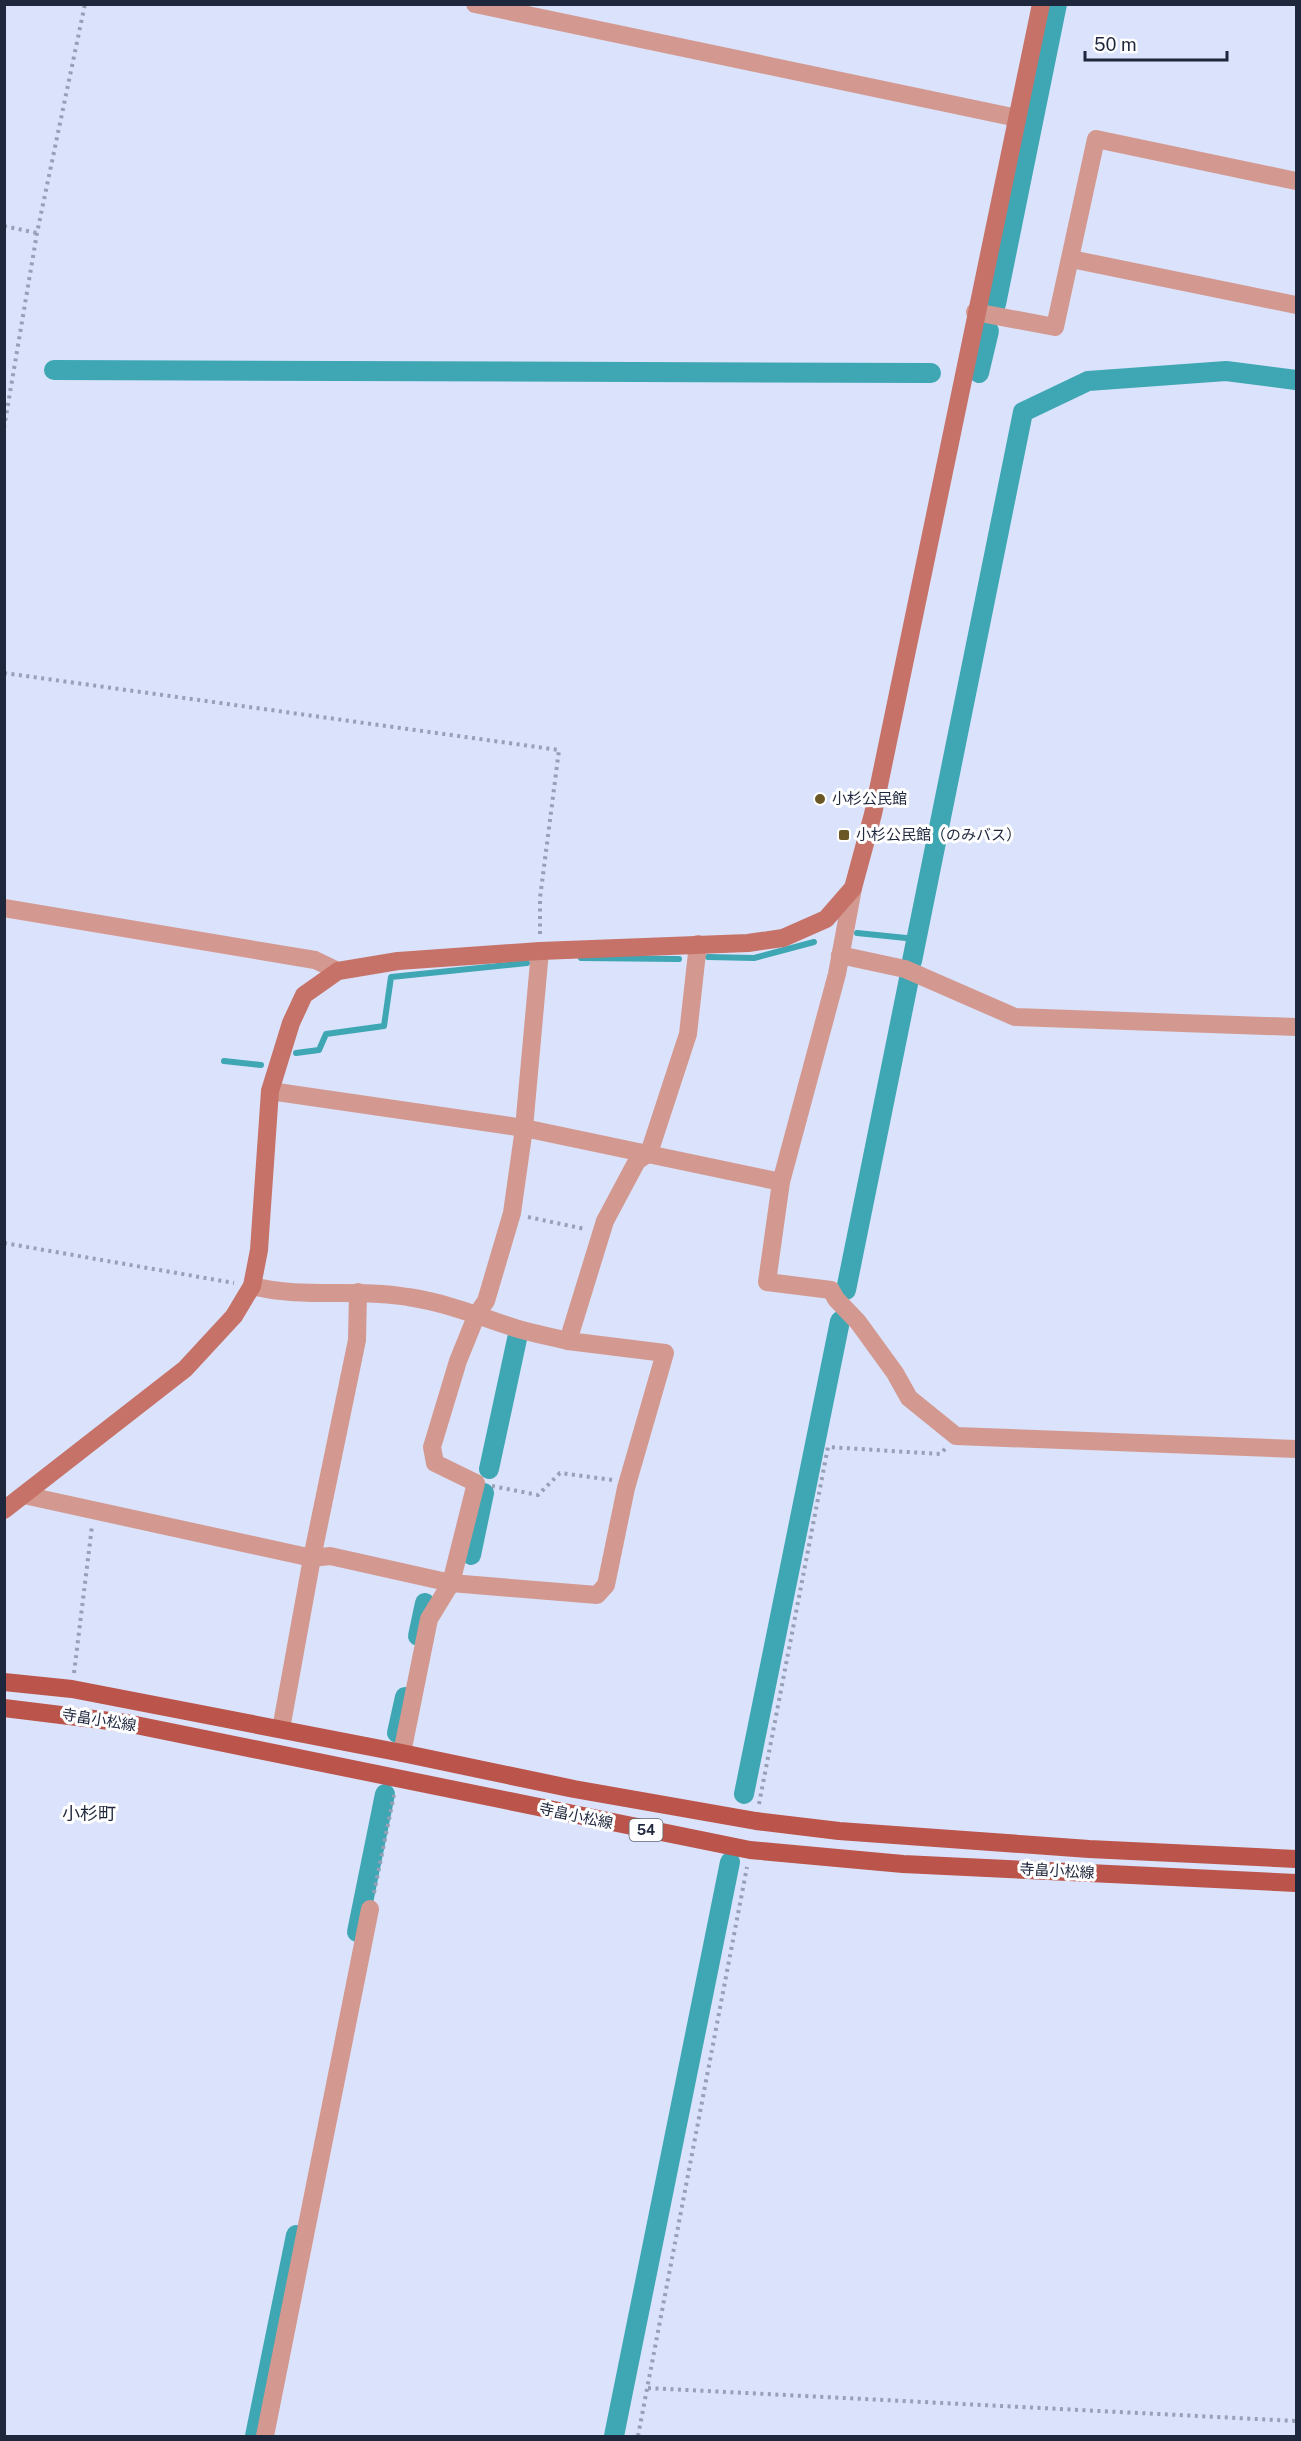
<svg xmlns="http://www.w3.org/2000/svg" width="1301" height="2441" font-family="'Public Sans','Noto Sans JP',sans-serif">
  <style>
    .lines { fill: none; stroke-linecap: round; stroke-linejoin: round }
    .stream { stroke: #3fa6b4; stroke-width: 6 }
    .canal { stroke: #3fa6b4; stroke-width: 20 }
    .path { stroke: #97a0b7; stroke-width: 4; stroke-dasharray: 3 4.5; stroke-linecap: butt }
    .street { stroke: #d39990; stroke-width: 18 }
    .secondary { stroke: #c67268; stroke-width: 18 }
    .primary { stroke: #bb544a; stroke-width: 18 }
    .poi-dot { fill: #6b5726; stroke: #fff; stroke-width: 2 }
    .labels { text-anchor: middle; stroke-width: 6; stroke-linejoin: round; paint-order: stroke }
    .shield { fill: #fff; stroke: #626877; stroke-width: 1.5 }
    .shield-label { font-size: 14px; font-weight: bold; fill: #1f273d }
    .poi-label { font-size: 15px; fill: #1f273d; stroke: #fff; text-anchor: start }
    .street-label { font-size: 15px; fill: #1f273d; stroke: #fff }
    .quarter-label { font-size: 18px; fill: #1f273d; stroke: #fff }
  </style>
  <rect width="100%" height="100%" fill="#dae3fb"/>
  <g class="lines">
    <g class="stream">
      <path d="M857,933L916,939"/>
      <path d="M708,957L754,958L814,942"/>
      <path d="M581,958L679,959"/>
      <path d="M296,1053L319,1050L326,1034L384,1026L391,977L527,963"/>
      <path d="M224,1061L261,1065"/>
    </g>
    <g class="canal">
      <path d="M996,304L1057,4"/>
      <path d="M54,370L931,373"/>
      <path d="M979,373L989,331"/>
      <path d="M912,961L1023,412L1088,381L1226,371L1296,380"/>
      <path d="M846,1290L909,979"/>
      <path d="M489,1469L517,1339"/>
      <path d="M471,1555L484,1493"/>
      <path d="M418,1636L425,1603"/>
      <path d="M397,1733L405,1697"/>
      <path d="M744,1794L840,1321"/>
      <path d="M357,1932L385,1794"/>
      <path d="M255,2436L296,2235"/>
      <path d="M614,2436L730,1862"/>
    </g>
    <g class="path">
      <path d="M4,226L37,233"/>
      <path d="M4,428L37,233L85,4"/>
      <path d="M4,673L559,750L540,898V936"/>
      <path d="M528,1217L585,1229"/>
      <path d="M4,1243L234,1283"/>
      <path d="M492,1486L538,1495L560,1473L612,1480"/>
      <path d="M74,1673L92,1526"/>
      <path d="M759,1804L828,1447L940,1454L946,1448"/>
      <path d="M374,1893L394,1795"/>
      <path d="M648,2388L1296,2421"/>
      <path d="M638,2436L747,1867"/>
    </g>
    <g class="street">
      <path d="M475,4L1017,118"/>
      <path d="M1071,259L1296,305"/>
      <path d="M975,312L1055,327L1096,139L1296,181"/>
      <path d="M853,888L837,974L781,1182L767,1282L831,1290L836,1299L858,1322L895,1373L909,1398L956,1436L1296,1449"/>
      <path d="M4,908L315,960L338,971"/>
      <path d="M840,955L905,969L1015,1017L1296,1027"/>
      <path d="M270,1091L524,1128L781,1182"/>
      <path d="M252,1286C303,1299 356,1288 408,1297C442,1302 474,1314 506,1325C526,1332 547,1336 568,1341"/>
      <path d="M24,1495L312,1558L330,1556L451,1583L597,1595L606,1585L626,1488L665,1353L568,1341L605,1221L637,1161L649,1153L688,1034L698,944"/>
      <path d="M281,1729L312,1558L357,1340L358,1292"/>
      <path d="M402,1753L429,1619L451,1583L476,1483L435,1463L432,1447L458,1361L477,1314L486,1301L512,1213L524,1128L540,951"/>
      <path d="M265,2436L370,1909"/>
    </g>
    <path class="secondary" d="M4,1510L185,1369L234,1316L252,1286L259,1250L270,1091L291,1023L304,995L338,971L398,961L540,951L748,943L783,938L826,919L853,888L873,814L1041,4"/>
    <g class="primary">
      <path d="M4,1682L72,1689L402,1753L574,1789L756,1821L839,1831L1089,1849L1296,1859"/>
      <path d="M4,1708L126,1723L750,1850L903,1864L1296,1883"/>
    </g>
  </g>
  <g class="poi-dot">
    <circle cx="820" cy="799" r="6"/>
    <rect x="838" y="829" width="12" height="12" rx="3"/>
  </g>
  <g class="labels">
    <rect class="shield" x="629.5" y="1819" width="33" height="22" rx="4.5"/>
    <g class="shield-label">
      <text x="646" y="1835">54</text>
    </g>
    <g class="poi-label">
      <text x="832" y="804">小杉公民館</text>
      <text x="856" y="840">小杉公民館（のみバス）</text>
    </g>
    <g class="street-label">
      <text transform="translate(99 1720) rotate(9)" y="5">寺畠小松線</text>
      <text transform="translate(576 1816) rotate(12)" y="5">寺畠小松線</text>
      <text transform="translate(1057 1871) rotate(3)" y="5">寺畠小松線</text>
    </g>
    <g class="quarter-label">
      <text x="89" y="1820">小杉町</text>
    </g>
  </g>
  <rect width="1301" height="2441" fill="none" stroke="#1f273d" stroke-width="12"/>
  <path d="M1085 51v9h142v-9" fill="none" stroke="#1f273d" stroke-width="3"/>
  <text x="1094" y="51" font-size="18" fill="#1f273d" stroke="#ffffff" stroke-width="4.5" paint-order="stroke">50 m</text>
</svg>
